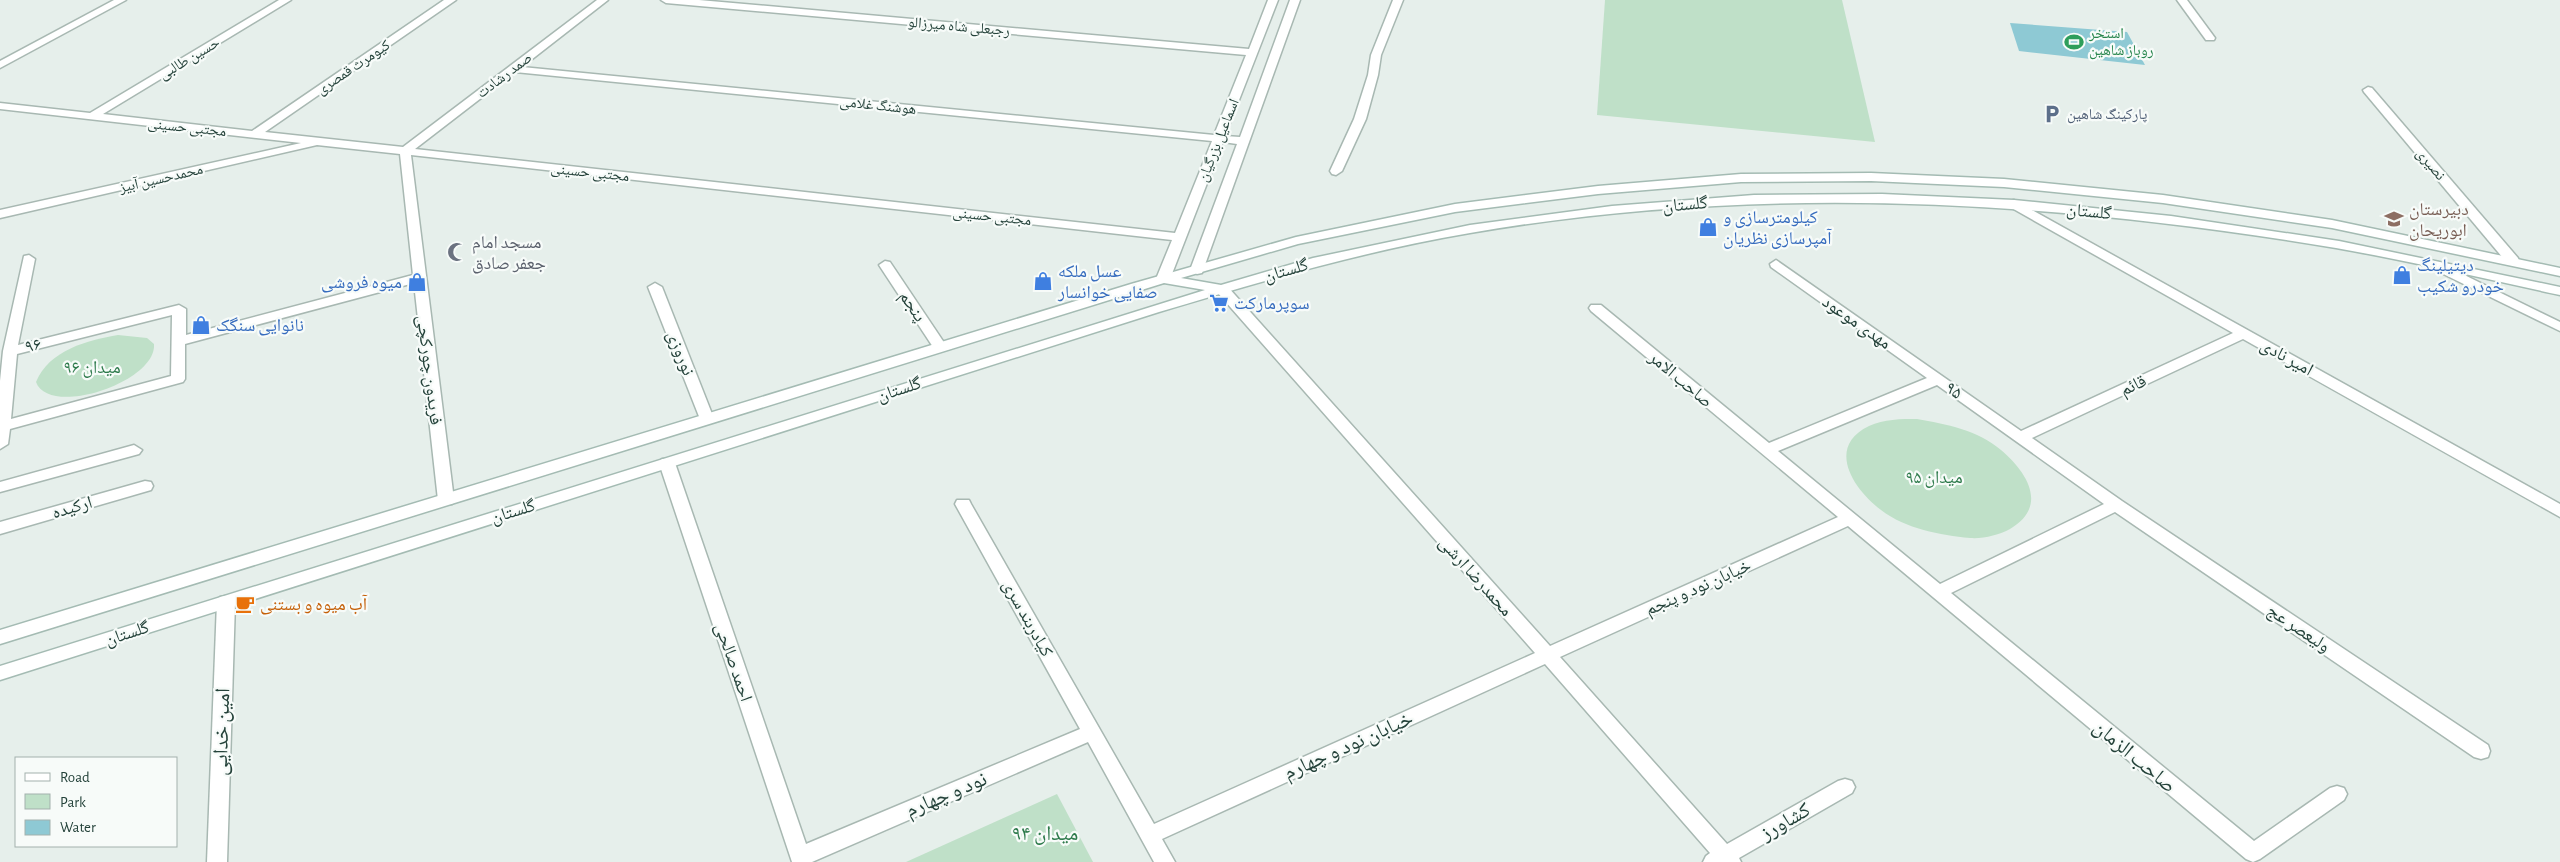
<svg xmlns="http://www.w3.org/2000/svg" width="2560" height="862" font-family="'Alegreya Sans','Noto Naskh Arabic',sans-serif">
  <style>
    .green { fill: #bfe0c8 }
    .water { fill: #8ec9d4 }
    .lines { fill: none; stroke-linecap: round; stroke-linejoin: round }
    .minor-casing { stroke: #a8b8b2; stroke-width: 3 }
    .secondary-casing { stroke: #a4bbb3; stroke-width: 3 }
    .minor { fill: #fff; fill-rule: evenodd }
    .secondary { fill: #fff; fill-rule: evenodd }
    .labels { text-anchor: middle; stroke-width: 4.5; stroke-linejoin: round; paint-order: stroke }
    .far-street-label { font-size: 15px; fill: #24423a; stroke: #f7fbf9 }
    .far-leisure-label { font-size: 15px; fill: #27864d; stroke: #f7fbf9; text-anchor: start }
    .far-service-label { font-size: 15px; fill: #4e5e75; stroke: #f7fbf9; text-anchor: start }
    .street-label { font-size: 18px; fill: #24423a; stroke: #f7fbf9 }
    .education-label { font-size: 18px; fill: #785e54; stroke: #f7fbf9; text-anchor: start }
    .shop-label { font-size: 18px; fill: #366cbe; stroke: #f7fbf9; text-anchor: start }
    .worship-label { font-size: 18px; fill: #5b616d; stroke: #f7fbf9; text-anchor: start }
    .park-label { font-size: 18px; fill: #2d7a4b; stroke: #f7fbf9 }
    .food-label { font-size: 18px; fill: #c56008; stroke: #f7fbf9; text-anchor: start }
    .near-street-label { font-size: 21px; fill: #24423a; stroke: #f7fbf9 }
    .near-park-label { font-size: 21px; fill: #2d7a4b; stroke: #f7fbf9 }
  </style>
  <rect width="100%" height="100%" fill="#e6efeb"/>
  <g class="green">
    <path d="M1605,0H1842L1875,142L1597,115Z"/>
    <path d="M118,335L147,338L154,344C157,382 49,418 36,382C49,350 88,340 118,335Z"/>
    <path d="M1917,419C1946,424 1978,430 2001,450C2027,472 2049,506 2010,529C1999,535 1983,539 1970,538C1940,535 1906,529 1881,510C1854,490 1825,447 1869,426C1884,419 1901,419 1917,419Z"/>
    <path d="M1057,794L1093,862H906Z"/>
  </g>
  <path class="water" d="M2010,23L2127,32L2145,65L2019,51Z"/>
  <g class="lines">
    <g class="minor-casing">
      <g id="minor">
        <path d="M114,0H126L0,68V61Z"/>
        <path d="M279,0H291L103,114L252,131L444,0H456L265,132L403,147L597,0H608L522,67L1214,135L1246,55L666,3L661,0H699L1249,49L1268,0H1278L1225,136L1240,137L1290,0H1300L1202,273L1197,274L1190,270L1237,144L1223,142L1170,279L1163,283L1156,279L1172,240L411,155L454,500L452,504H440L438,500L414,283L185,344V379L183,382L10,429L8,444L0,449V381L3,351L24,256L29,255L35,259L18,345L179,305L186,309V335L413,275L400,154L317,145L0,218V210L301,143L0,109V103L90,113ZM515,72L1212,141L1175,233L415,149ZM172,315L171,376L11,419L17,354Z"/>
        <path d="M1393,0H1403L1381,55L1378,75L1366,119L1342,171L1336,175L1332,174L1330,171L1354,119L1368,75L1371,55Z"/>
        <path d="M2177,0H2187L2215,38L2214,40H2206Z"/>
        <path d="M2368,87L2372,88L2518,258L2519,261L2518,264H2508L2364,92L2363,90Z"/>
        <path d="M2014,200L2560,504V517L2243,339L2032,438L2122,501L2488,745L2490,751L2488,757L2481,759L2474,757L2115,512L1951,593L2254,841L2330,788L2337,786L2344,788L2347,794L2344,800L2260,859L2253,862L2246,859L1848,526L1560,657L1727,844L1838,781L1845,779L1852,781L1855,787L1852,793L1739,858L1741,862H1703L1706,856L1710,853L1545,664L1162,839L1175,862H1154L1088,742L812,862H792L659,463L662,459H672L675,463L806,844L1080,729L955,504L957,500H969L971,504L1154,824L1535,653L1217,292L1215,289L1217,286H1227L1550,646L1838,517L1591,311L1589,308L1591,305H1601L1769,443L1927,378L1771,267L1770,264L1776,260L2021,431L2233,333L2010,207V201ZM1937,385L2104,504L1940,584L1778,451Z"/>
        <path d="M885,261L890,262L947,347L945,350L940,351L933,347L879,265Z"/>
        <path d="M2438,262L2560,322V331L2433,269L2432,266L2433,263Z"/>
        <path d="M655,283L662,287L714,419L712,422H702L700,419L648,287Z"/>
        <path d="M134,445L142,450L139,454L0,492V482Z"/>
        <path d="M145,481L151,482L153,486L151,490L0,534V522Z"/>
        <path d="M226,596L232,597L235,602L227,862H207L217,602L220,597Z"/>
      </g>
    </g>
    <g class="secondary-casing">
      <path id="secondary" d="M1871,173L2004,179L2163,195L2332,220L2560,268V276L2332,228L2163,203L2004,187L1871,181L1741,182L1598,194L1455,212L1298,244L1181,278L1221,285L1313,258L1470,225L1612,206L1754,195L1882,194L2014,200L2171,216L2339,241L2560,287V295C2486,279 2411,261 2336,248C2050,200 1758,183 1470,233C1364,251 1262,281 1159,312L0,680V666L1205,290L1164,283L0,644V630L1131,284L1296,237L1455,204L1598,186L1741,174Z"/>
    </g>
    <use href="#minor" class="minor"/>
    <use href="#secondary" class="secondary"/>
  </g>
  <defs>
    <g id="stadium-bare" transform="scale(1.5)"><path d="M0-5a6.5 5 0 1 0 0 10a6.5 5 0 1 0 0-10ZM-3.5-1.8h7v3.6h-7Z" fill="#2e9e5b" stroke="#f7fbf9" stroke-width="2.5" paint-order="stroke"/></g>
    <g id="parking-bare" transform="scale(1.5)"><path d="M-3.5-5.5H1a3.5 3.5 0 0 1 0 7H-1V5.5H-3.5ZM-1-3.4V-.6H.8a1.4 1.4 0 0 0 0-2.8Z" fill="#5c6f8a" stroke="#f7fbf9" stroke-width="2.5" paint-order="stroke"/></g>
    <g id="school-bare" transform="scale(1.5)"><path d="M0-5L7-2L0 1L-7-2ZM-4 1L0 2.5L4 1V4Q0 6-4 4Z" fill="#8d6e63" stroke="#f7fbf9" stroke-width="2.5" paint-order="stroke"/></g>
    <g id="shop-bare" transform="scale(1.5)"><path d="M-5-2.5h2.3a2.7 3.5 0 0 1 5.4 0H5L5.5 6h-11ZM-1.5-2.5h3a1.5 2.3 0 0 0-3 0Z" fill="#3f7fe0" stroke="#f7fbf9" stroke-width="2.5" paint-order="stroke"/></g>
    <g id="mosque-bare" transform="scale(1.5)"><path d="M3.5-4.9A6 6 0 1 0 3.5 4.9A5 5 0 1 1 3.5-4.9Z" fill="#6b7280" stroke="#f7fbf9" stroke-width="2.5" paint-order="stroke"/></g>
    <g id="supermarket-bare" transform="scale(1.5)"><path d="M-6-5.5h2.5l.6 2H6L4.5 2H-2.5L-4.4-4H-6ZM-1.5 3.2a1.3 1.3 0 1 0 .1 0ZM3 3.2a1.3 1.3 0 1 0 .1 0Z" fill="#3f7fe0" stroke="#f7fbf9" stroke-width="2.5" paint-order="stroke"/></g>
    <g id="cafe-bare" transform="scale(1.5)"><path d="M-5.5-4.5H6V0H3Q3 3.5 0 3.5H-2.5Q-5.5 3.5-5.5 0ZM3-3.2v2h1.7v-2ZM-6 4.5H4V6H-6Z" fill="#e8710a" stroke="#f7fbf9" stroke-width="2.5" paint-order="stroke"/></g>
  </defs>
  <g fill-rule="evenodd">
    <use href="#stadium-bare" x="2074" y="42"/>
    <use href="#parking-bare" x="2052" y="114"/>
    <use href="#school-bare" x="2394" y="219"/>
    <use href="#shop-bare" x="1708" y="227"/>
    <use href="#mosque-bare" x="457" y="252"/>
    <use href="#shop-bare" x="2402" y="275"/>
    <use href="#shop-bare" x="1043" y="281"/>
    <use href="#shop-bare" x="417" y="282"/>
    <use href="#supermarket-bare" x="1219" y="303"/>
    <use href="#shop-bare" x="201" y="325"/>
    <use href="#cafe-bare" x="245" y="604"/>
  </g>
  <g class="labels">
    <g class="far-street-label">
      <text transform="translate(959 26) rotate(5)" y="5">رجبعلی شاه میرزالو</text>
      <text transform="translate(189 58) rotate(-31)" y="5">حسین طالبی</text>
      <text transform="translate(353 67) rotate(-34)" y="5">کیومرث قمصری</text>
      <text transform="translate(504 75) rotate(-37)" y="5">صمد رشادت</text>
      <text transform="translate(878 105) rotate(6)" y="5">هوشنگ غلامی</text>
      <text transform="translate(187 127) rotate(6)" y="5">مجتبی حسینی</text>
      <text transform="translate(1218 140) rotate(-68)" y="5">اسماعیل بزرگیان</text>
      <text transform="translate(2431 164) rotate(50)" y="5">نصیری</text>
      <text transform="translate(590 172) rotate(6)" y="5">مجتبی حسینی</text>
      <text transform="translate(161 178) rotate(-13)" y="5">محمدحسین آبیز</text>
      <text transform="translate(992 216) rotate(6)" y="5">مجتبی حسینی</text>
    </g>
    <g class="far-leisure-label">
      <text x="2089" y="38">استخر<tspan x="2089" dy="17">روباز شاهین</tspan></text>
    </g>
    <g class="far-service-label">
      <text x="2067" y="119">پارکینگ شاهین</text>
    </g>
    <g class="street-label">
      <text transform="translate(1685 204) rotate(-5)" y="6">گلستان</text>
      <text transform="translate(2089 211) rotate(6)" y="6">گلستان</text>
      <text transform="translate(1286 270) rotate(-16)" y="6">گلستان</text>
      <text transform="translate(913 306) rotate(56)" y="6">پنجم</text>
      <text transform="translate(1857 322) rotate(35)" y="6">مهدی موعود</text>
      <text transform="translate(33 345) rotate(-14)" y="6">۹۶</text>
      <text transform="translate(681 353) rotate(68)" y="6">نوروزی</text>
      <text transform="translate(2287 357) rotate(29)" y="6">امیر نادی</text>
      <text transform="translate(430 370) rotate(83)" y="6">فریدون چورکچی</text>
      <text transform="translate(1681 379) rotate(40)" y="6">صاحب الامر</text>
      <text transform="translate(2133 385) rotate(-25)" y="6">قائم</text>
      <text transform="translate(899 389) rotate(-18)" y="6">گلستان</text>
      <text transform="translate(1954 390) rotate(35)" y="6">۹۵</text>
      <text transform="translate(72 507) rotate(-16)" y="6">ارکیده</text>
      <text transform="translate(513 511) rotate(-17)" y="6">گلستان</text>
      <text transform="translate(1476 576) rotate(48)" y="6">محمدرضا ارشی</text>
      <text transform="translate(1698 587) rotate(-24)" y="6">خیابان نود و پنجم</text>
      <text transform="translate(1028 618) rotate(61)" y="6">کیادربند سری</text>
      <text transform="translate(2299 628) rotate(34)" y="6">ولیعصر عج</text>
      <text transform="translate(127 633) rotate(-18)" y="6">گلستان</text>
      <text transform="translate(734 662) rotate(71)" y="6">احمد صالحی</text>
    </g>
    <g class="education-label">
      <text x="2409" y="215">دبیرستان<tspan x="2409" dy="21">ابوریحان</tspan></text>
    </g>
    <g class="shop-label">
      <text x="1723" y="223">کیلومترسازی و<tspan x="1723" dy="21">آمپرسازی نظریان</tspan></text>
      <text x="2417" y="271">دیتیلینگ<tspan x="2417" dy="21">خودرو شکیب</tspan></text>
      <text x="1058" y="277">عسل ملکه<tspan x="1058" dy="21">صفایی خوانسار</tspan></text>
      <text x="402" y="288" text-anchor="end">میوه فروشی</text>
      <text x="1234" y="309">سوپرمارکت</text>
      <text x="216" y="331">نانوایی سنگک</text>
    </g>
    <g class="worship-label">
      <text x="472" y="248">مسجد امام<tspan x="472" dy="21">جعفر صادق</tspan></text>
    </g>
    <g class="park-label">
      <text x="92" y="373">میدان ۹۶</text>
      <text x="1934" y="483">میدان ۹۵</text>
    </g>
    <g class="food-label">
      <text x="260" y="610">آب میوه و بستنی</text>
    </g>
    <g class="near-street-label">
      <text transform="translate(221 732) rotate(-88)" y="7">امین خدایی</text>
      <text transform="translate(1348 745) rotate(-24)" y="7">خیابان نود و چهارم</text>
      <text transform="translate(2135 756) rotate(40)" y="7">صاحب الزمان</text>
      <text transform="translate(946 794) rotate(-23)" y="7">نود و چهارم</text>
      <text transform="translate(1785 821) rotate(-30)" y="7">کشاورز</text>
    </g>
    <g class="near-park-label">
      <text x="1045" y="840">میدان ۹۴</text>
    </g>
  </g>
  <rect x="15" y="757" width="162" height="90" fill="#f7fbf9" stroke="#a3b1ad"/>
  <rect x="25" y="773" width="25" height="8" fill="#ffffff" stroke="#a3b1ad"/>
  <text x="60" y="782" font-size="15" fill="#24423a">Road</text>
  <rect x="25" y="794" width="25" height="15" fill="#bfe0c8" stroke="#a3b1ad"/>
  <text x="60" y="807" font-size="15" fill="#24423a">Park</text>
  <rect x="25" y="820" width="25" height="15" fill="#8ec9d4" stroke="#a3b1ad"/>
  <text x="60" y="832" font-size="15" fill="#24423a">Water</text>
</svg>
